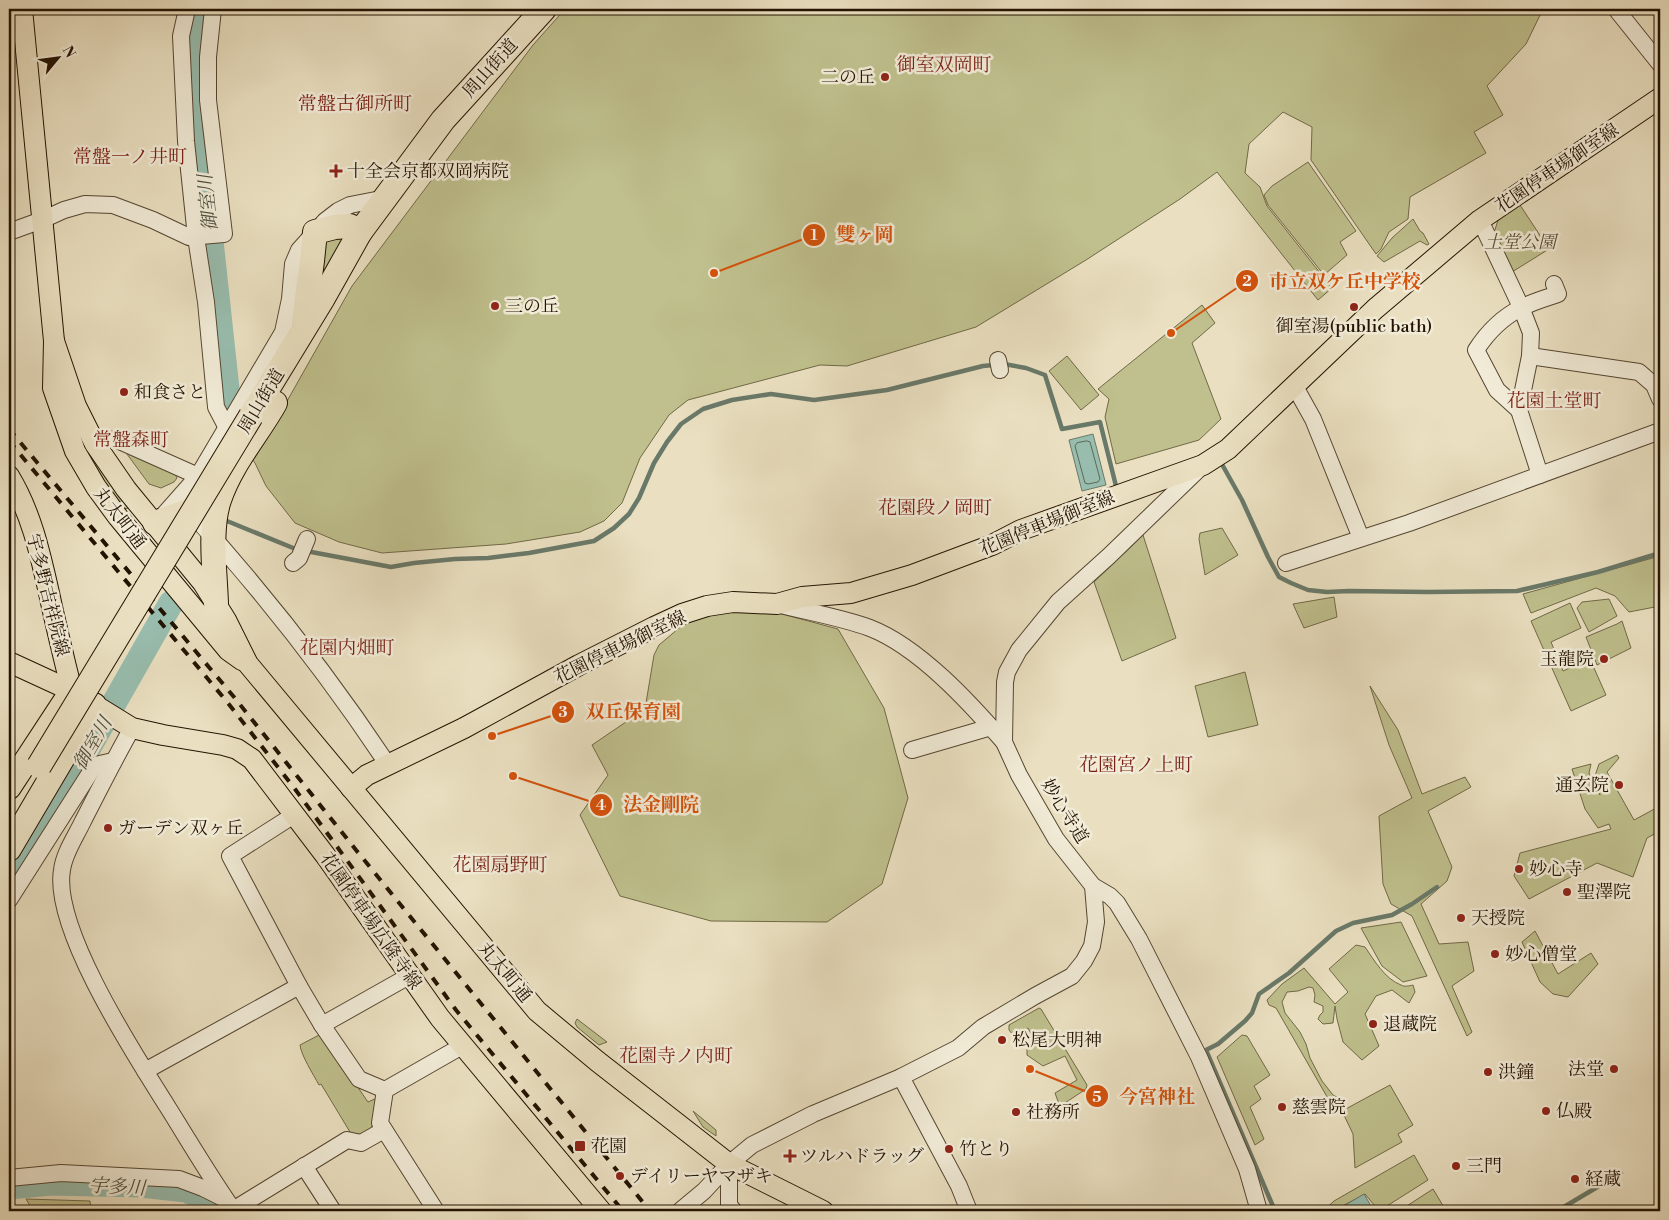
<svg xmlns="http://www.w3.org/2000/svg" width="1669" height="1220" font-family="'Libre Bodoni','Noto Serif JP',serif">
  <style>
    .green { fill: #bfc08d; stroke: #716947 }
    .water { fill: #98bdae; stroke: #697969 }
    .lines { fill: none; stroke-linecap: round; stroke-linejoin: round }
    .shore { stroke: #5e6858; stroke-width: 1 }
    .stream { stroke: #697969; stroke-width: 4.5 }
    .river { stroke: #98bdae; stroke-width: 25 }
    .minor-casing { stroke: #554631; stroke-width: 18 }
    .major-casing { stroke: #231201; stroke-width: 22 }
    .highway-casing { stroke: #231201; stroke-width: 26 }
    .minor { stroke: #f1ebd7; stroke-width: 16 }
    .major { stroke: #eae0c1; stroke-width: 20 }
    .highway { stroke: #eae0c1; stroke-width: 24 }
    .rail { stroke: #231201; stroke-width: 4; stroke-dasharray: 9 9; stroke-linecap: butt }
    .highway-bridge-casing { stroke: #231201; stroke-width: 26; stroke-linecap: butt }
    .highway-bridge { stroke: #eae0c1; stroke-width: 24 }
    .poi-dot { fill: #8f2418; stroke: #f1ebd7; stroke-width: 2 }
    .labels { text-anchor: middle; stroke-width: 5; stroke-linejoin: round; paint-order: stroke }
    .street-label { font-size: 18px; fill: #231201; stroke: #f1ebd7 }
    .poi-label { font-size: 18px; fill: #231201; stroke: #f1ebd7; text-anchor: start }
    .park-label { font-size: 18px; font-style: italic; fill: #5a4f32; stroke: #f1ebd7 }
    .neighbourhood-label { font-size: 19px; fill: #7a1f14; stroke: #f1ebd7 }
    .water-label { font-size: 19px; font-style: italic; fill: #4c4e3e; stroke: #f1ebd7 }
    .leader { fill: none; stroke: #d4520b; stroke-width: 2 }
    .callout-dot { fill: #d4520b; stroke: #f1ebd7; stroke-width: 2 }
    .mark-label { font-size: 15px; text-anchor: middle; font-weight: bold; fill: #fff }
    .callout-label { font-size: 19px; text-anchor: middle; font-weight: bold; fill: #d4520b; stroke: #f1ebd7; stroke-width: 5; stroke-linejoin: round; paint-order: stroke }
  </style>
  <rect width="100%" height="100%" fill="#eae0c1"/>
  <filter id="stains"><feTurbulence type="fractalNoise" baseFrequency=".004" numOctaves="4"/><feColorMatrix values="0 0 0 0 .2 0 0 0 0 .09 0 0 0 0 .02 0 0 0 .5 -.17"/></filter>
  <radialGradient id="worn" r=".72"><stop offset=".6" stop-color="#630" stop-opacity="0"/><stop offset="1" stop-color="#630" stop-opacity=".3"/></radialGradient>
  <g class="green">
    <path d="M565,9H1543L1526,44L1487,86L1503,115L1474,132L1486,153L1410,197L1408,219L1389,232L1381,249L1376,254L1311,160L1312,127L1283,112L1249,144L1245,173L1260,187L1267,206L1332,288L1318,300L1217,172L1180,199L1086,260L976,327L847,366L820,365L688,400L669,415L640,458L622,503L604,521L580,532L506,544L382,553L339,542L295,523L266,486L255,463L252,459L282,410L352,286L533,45Z"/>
    <path d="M1308,162L1356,231L1340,242L1347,255L1324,275L1268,205L1264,195L1272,186Z"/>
    <path d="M1520,205L1549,249L1512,272L1494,233L1498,220Z"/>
    <path d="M1413,219L1420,231L1423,233L1429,244L1427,245L1420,241L1384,262L1377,256L1392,238Z"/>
    <path d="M341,237L344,241L324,275L321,274L323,241Z"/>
    <path d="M1202,305L1215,323L1192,343L1221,419L1199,440L1116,464L1105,417L1109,399L1098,389Z"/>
    <path d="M1067,356L1099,395L1081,410L1049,371Z"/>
    <path d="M84,447L129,508L123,509L96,471Z"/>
    <path d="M124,450L175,474L177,478L174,482L161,488L149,484Z"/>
    <path d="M1222,528L1238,555L1205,575L1199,539L1200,533Z"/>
    <path d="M1143,535L1176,638L1122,661L1094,582Z"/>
    <path d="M1660,556V581L1656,585L1660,584V606L1629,612L1615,596L1596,588L1531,613L1523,594Z"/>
    <path d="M1334,597L1337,617L1304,628L1293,604Z"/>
    <path d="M1609,599L1617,616L1589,632L1577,608L1582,602Z"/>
    <path d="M1570,603L1581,628L1551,642L1563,671L1590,659L1606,695L1571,711L1531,621Z"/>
    <path d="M717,611L775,612L838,629L884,708L908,798L882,884L827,922L711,921L620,896L580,815L608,775L592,745L645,709L654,655L659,645L691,618Z"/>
    <path d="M1622,621L1631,648L1597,665L1586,637L1617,624Z"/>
    <path d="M1245,672L1258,725L1208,737L1195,686Z"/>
    <path d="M1370,686L1398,730L1422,794L1465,777L1471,787L1428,811L1452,867L1447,881L1421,904L1439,944L1468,942L1474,971L1452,986L1472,1032L1467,1036L1412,916L1391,904L1383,884L1379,816L1412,798L1389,745Z"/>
    <path d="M1617,755L1619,758L1607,772L1634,820L1660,806V831L1647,838L1633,877L1597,863L1529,899L1514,876L1520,853L1611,829L1609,824L1598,828L1585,809L1572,769L1591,764L1589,773L1600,795L1595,776L1599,764Z"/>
    <path d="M1401,922L1427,976L1403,982L1382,966L1361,928Z"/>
    <path d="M1535,931L1558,974L1591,953L1598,964L1568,997L1553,994L1540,982L1522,942Z"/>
    <path d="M1356,945L1365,947C1374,960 1385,979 1401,985C1404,987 1409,986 1413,985L1415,992L1409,1003L1392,990L1376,996L1365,1014L1379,1046L1362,1060L1343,1042L1337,1019L1335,1006L1333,1023L1323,1024L1318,1019L1320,1015L1323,1012V1006L1314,1002L1315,995L1313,988L1309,987L1298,991L1287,992L1282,1002L1285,1013L1300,1032L1306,1044L1310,1058L1322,1081L1333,1095L1346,1102L1343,1107L1330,1102L1276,1008L1269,1005L1267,1000L1282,984L1304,968L1335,1004L1348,992L1329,969Z"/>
    <path d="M1039,1008L1041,1009L1087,1085L1086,1089L1062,1105L1059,1104L1055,1093L1077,1080L1065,1056L1043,1066L1027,1055V1046L1035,1041L1028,1028L1013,1035L1009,1030V1025Z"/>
    <path d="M577,1019L607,1042L599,1045L577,1027L575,1023Z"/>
    <path d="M321,1034L368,1102L377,1098L380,1106L369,1134L353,1137L321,1084L319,1085C313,1074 301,1055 300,1045Z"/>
    <path d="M1242,1035L1247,1036L1270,1075L1254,1086L1261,1099L1250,1107L1264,1139L1255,1145L1217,1057Z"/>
    <path d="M1390,1085L1413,1125L1398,1134L1402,1142L1355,1168L1353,1134L1342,1111Z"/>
    <path d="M693,1111L716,1130V1136L703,1127Z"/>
    <path d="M1414,1155L1428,1180L1379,1211L1365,1194L1333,1211H1323L1334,1201Z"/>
    <path d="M1433,1189L1445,1209V1211H1399Z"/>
    <path d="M26,1199L90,1201L91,1211H33Z"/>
  </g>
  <g class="water">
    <path d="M1093,434L1106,485L1082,491L1069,440Z"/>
    <path d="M1364,1194L1374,1211H1335Z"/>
  </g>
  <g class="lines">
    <path class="shore" d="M1087,441L1090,442L1100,479L1098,482L1088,484L1085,483L1075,446L1077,443Z"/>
    <g class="stream">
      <path d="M1219,459L1242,500L1268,557L1279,577L1291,583L1308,590L1327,592L1349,591L1428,592L1517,591L1598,572L1660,553"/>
      <path d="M227,521L298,550"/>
      <path d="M306,551L391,567L414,563L455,559L488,558L529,553L594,541L614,528L629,514L639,498L654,463L667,442L681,424L703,409L732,400L771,394L814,400L887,390L983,366L1004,364L1026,368L1045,375L1062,429L1100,422L1116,486"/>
      <path d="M1275,1211L1206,1050L1218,1044L1245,1021L1252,1013L1259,994L1289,973L1336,931L1353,923L1392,915L1412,904L1437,887"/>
      <path d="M1557,1211L1621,1173"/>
    </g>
    <g class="river">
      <path d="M201,9C192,37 194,64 195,93L228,398"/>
      <path d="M9,880L43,828L171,603"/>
      <path d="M9,1187L51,1183L141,1185L186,1190L206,1199L220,1211"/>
    </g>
    <g class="minor-casing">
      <g id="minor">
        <path d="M187,9L181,36L186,141L196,237L206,302L216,407L227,428"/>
        <path d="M1616,9L1660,64"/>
        <path d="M1480,220L1521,307L1531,333L1530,356L1519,410L1540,475"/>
        <path d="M9,232L42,220L64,210L85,204L113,205L153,220L189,237L224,234L208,100V57L213,9"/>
        <path d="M1530,356L1639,372L1654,385L1660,399"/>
        <path d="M998,360L1000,370"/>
        <path d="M1294,385L1313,419L1361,538"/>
        <path d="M1519,410L1497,390L1476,350C1487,333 1503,317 1521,308C1532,302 1546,298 1558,294L1554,284"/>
        <path d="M115,439L198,476"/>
        <path d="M1201,467L1109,556L1058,602L1019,650L1007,672L1005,682L1004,742L1019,775L1056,839L1093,886L1110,896L1117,903L1139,939L1199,1057L1247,1169L1259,1211"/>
        <path d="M185,506C259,587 327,673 388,765"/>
        <path d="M160,519L198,476L283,332L290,299L293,264L299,250L325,221L338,211L350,205L386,198"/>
        <path d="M293,563L299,558L307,539"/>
        <path d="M1286,563L1409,523L1660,431"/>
        <path d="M777,604C808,612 840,617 870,628C919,647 970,703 1004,742"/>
        <path d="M132,728C115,758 99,790 83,821C76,836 64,853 62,870C52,928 135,1055 167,1106C189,1141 210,1177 234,1211"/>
        <path d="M912,750L991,727"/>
        <path d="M9,900L95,765L113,761"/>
        <path d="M299,986L322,1025L409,976"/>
        <path d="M322,1025L359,1079L385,1090L462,1046"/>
        <path d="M145,1071L299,986L230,856L294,815"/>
        <path d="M901,1077L959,1186L969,1211"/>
        <path d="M385,1090L380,1123L436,1211"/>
        <path d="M729,1164V1205L734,1211"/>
        <path d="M304,1166L333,1211"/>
        <path d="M9,1178L61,1173L179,1179L203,1188L225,1199"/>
        <path d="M233,1210L347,1140L361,1143L384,1130"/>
        <path d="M680,1211L704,1191L729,1164L752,1145L813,1114L901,1077L958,1048L983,1027L1035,996L1072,976L1084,961L1092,946L1096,922L1093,886"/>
      </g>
    </g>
    <g class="major-casing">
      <g id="major">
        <path d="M22,9L54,341L53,388L75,451L96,487L118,517L228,650L242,660"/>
        <path d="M54,341L76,406L95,444L126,489L203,583L226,620L248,664L537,1011L597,1061L729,1164L823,1211"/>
        <path d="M9,476C31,512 40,553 49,593C56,626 64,659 72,691"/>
        <path d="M9,662L72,691L132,728L163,735L223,745L237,749L252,759L325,855L440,1018L601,1211"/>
        <path d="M351,788L367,775L464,728L579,665L654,627L682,614L707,606L733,602L777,604L802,597L851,593L912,575L992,545L1021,530L1203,465L1228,449L1375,309L1480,220L1660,98"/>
      </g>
    </g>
    <g class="highway-casing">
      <g id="highway">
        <path d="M304,321L312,261L315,232L335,227L350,226L360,232"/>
        <path d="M251,416L323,298L360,232L443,120L544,9"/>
        <path d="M155,523L202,506L205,503"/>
        <path d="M216,604C215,572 209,530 219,500C231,464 257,435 275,403"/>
        <path d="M9,787L72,691"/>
        <path d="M9,849L94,705"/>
      </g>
    </g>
    <use href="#minor" class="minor"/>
    <use href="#major" class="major"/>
    <use href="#highway" class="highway"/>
    <g class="rail">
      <path d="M9,429L234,697L356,850L650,1211"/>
      <path d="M9,441L228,703L295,789L456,1010L623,1211"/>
    </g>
    <g class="highway-bridge-casing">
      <path id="highway-bridge" d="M39,766L251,416"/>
    </g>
    <use href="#highway-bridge" class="highway-bridge"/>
  </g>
  <g class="poi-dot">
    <circle cx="885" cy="77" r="5"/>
    <path d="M333.5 163.5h5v5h5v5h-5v5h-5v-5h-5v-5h5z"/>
    <circle cx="495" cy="306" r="5"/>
    <circle cx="1354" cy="307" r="5"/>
    <circle cx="124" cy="392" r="5"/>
    <circle cx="1604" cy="659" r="5"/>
    <circle cx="1619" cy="785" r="5"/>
    <circle cx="108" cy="828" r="5"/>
    <circle cx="1519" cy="869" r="5"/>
    <circle cx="1567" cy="892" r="5"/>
    <circle cx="1461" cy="918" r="5"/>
    <circle cx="1495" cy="954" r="5"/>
    <circle cx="1373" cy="1024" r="5"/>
    <circle cx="1002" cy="1040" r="5"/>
    <circle cx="1614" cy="1069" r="5"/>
    <circle cx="1488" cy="1072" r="5"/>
    <circle cx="1282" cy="1107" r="5"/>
    <circle cx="1546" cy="1111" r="5"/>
    <circle cx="1016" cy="1112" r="5"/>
    <rect x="574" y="1140" width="12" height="12" rx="2.5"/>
    <circle cx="949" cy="1149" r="5"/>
    <path d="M787.5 1148.5h5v5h5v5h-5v5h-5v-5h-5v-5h5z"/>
    <circle cx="1456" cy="1166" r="5"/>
    <circle cx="620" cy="1176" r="5"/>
    <circle cx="1575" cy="1179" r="5"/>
  </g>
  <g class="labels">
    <g class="street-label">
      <text transform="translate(490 68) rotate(-48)" y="6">周山街道</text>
      <text transform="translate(1557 168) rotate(-34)" y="6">花園停車場御室線</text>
      <text transform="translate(261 401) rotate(-59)" y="6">周山街道</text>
      <text transform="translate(120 518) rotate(52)" y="6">丸太町通</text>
      <text transform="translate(1047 523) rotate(-22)" y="6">花園停車場御室線</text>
      <text transform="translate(48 595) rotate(76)" y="6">宇多野吉祥院線</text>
      <text transform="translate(620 647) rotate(-26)" y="6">花園停車場御室線</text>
      <text transform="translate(1065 811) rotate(58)" y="6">妙心寺道</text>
      <text transform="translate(371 921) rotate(55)" y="6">花園停車場広隆寺線</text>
      <text transform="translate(505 972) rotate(50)" y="6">丸太町通</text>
    </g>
    <g class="poi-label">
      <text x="875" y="83" text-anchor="end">二の丘</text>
      <text x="347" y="177">十全会京都双岡病院</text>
      <text x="505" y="312">三の丘</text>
      <text x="1354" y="332" text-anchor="middle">御室湯(public bath)</text>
      <text x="134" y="398">和食さと</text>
      <text x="1594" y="665" text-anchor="end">玉龍院</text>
      <text x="1609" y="791" text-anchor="end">通玄院</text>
      <text x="118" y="834">ガーデン双ヶ丘</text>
      <text x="1529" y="875">妙心寺</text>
      <text x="1577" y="898">聖澤院</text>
      <text x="1471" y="924">天授院</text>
      <text x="1505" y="960">妙心僧堂</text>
      <text x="1383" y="1030">退蔵院</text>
      <text x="1012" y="1046">松尾大明神</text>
      <text x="1604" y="1075" text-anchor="end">法堂</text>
      <text x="1498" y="1078">洪鐘</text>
      <text x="1292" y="1113">慈雲院</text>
      <text x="1556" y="1117">仏殿</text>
      <text x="1026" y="1118">社務所</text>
      <text x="591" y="1152">花園</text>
      <text x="959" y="1155">竹とり</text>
      <text x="800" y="1162">ツルハドラッグ</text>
      <text x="1466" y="1172">三門</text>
      <text x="630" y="1182">デイリーヤマザキ</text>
      <text x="1585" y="1185">経蔵</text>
    </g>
    <g class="park-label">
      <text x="1520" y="248">土堂公園</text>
    </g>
    <g class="neighbourhood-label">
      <text x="944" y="71">御室双岡町</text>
      <text x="355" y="110">常盤古御所町</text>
      <text x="130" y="163">常盤一ノ井町</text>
      <text x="1554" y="407">花園土堂町</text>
      <text x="131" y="446">常盤森町</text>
      <text x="935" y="514">花園段ノ岡町</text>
      <text x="347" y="654">花園内畑町</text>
      <text x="1136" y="771">花園宮ノ上町</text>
      <text x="500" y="871">花園扇野町</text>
      <text x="676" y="1062">花園寺ノ内町</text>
    </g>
    <g class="water-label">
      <text transform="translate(207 203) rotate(-96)" y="7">御室川</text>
      <text transform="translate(92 743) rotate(-60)" y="7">御室川</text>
      <text transform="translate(117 1186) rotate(3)" y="7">宇多川</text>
    </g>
  </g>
  <path class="leader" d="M714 273L814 235M1171 333L1247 281M492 736L563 712M513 776L601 805M1030 1069L1097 1096"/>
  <g class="callout-dot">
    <circle cx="714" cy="273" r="5"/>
    <circle cx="1171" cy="333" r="5"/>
    <circle cx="492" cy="736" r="5"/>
    <circle cx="513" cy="776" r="5"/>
    <circle cx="1030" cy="1069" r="5"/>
    <circle cx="814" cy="235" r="12"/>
    <circle cx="1247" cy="281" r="12"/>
    <circle cx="563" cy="712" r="12"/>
    <circle cx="601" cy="805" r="12"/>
    <circle cx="1097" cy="1096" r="12"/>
  </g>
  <g class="mark-label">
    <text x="814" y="240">1</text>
    <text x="1247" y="286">2</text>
    <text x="563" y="717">3</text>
    <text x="601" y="810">4</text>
    <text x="1097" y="1102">5</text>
  </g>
  <g class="callout-label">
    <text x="865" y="241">雙ヶ岡</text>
    <text x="1345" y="288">市立双ケ丘中学校</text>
    <text x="633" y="718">双丘保育園</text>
    <text x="661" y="811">法金剛院</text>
    <text x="1157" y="1103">今宮神社</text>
  </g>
  <rect width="1669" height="1220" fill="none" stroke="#eae0c1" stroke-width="30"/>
  <rect x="10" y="10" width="1649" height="1200" fill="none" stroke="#231201" stroke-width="2.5"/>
  <rect x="15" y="15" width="1639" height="1190" fill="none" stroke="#231201"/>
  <g transform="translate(58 58) rotate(61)" stroke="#f1ebd7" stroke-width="4" paint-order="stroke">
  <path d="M0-4L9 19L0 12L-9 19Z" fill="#231201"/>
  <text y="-8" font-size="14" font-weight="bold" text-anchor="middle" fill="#231201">N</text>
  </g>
  <rect width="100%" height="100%" filter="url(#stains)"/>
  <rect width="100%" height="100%" fill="url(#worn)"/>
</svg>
